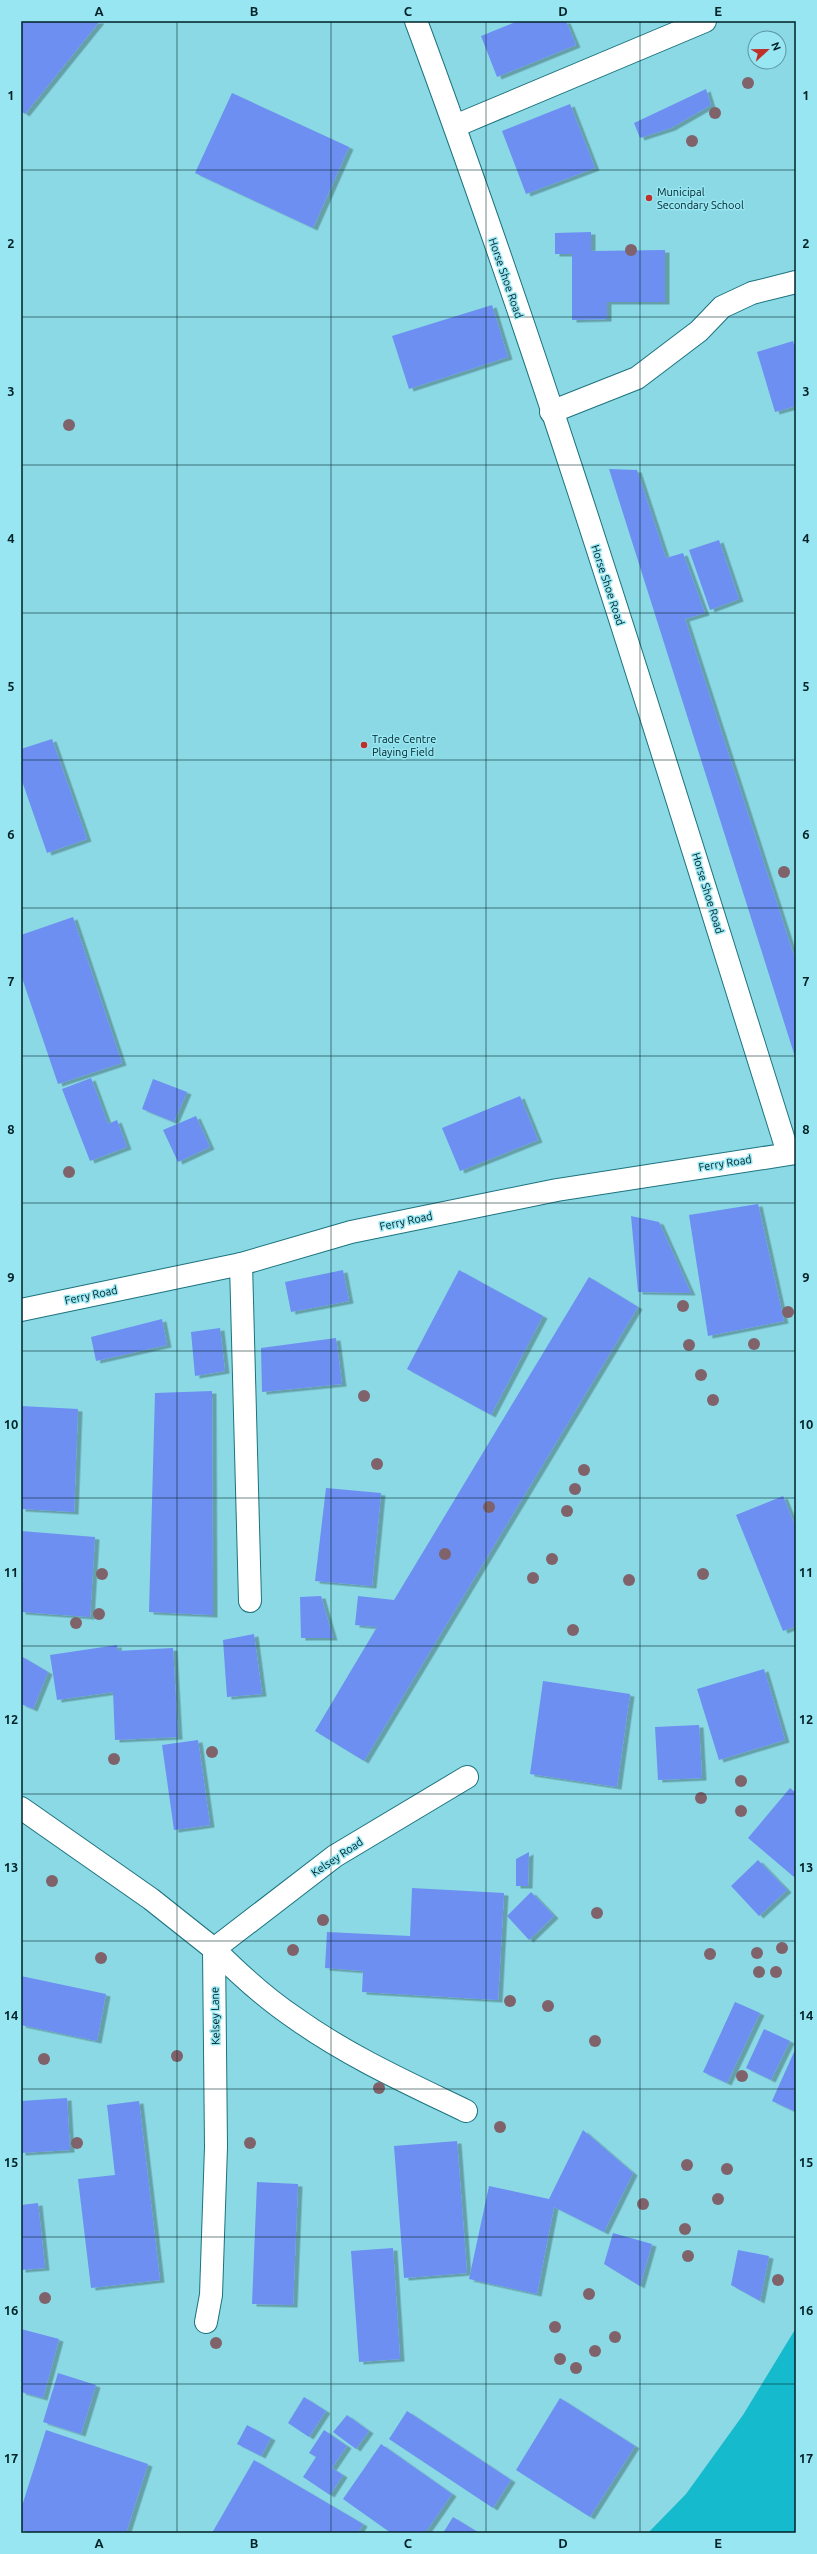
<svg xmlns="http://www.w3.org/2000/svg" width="817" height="2554" font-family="Ubuntu,sans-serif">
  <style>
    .water { fill: #15bacd }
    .building { fill: #6d8ff2; filter: url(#shadow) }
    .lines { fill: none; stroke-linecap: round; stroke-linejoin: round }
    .minor-casing { stroke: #1d737e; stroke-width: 24 }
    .minor { stroke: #fff; stroke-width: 22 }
    .tree { fill: #80626a }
    .grid { fill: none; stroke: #002126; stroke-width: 1; stroke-opacity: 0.55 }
    .poi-dot { fill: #bf302a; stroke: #97e6f2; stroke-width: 1.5 }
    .labels { text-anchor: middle; stroke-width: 3; stroke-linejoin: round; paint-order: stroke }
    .poi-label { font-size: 11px; fill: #002126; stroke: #97e6f2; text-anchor: start }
    .street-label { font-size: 11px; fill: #002126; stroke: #97e6f2 }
    .neatline { fill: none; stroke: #002126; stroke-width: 1.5 }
    .grid-label { font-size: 13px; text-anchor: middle; font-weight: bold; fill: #002126 }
  </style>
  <defs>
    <filter id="shadow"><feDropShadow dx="4.5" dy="2.5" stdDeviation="0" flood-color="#0004"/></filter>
  </defs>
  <rect width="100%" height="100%" fill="#8ad9e5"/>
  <path class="water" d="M796,2328V2533H648L686,2494L743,2415Z"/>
  <g class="building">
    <path d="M21,21H100L25,114L21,111Z"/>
    <path d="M518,21H566L576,45L497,77L481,36Z"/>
    <path d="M706,89L711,105L671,128L640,138L634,123Z"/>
    <path d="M232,93L349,147L313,228L195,173Z"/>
    <path d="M570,104L595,168L526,194L502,131Z"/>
    <path d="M591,232V251L665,250V302H607V319L572,320V254H555V233Z"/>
    <path d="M492,305L508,357L409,389L392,336Z"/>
    <path d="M793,341L796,351V406L775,412L757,352Z"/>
    <path d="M609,469L637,470L666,558L683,553L705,613L685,619L796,962V1060Z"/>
    <path d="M719,540L739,599L710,610L689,550Z"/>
    <path d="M52,739L87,839L47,853L21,778V749Z"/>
    <path d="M73,917L122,1063L58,1084L21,975V935Z"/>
    <path d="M91,1078L108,1124L117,1120L127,1147L90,1161L62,1089Z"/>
    <path d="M153,1079L187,1092L174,1122L142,1109Z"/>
    <path d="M520,1096L538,1140L460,1171L442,1128Z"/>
    <path d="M196,1116L210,1147L178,1162L163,1130Z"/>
    <path d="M758,1204L784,1321L708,1336L689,1215Z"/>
    <path d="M631,1216L659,1222L691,1293L638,1292Z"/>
    <path d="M343,1270L349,1301L291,1312L285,1282Z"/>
    <path d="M459,1270L543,1316L491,1415L407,1369Z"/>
    <path d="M589,1277L638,1307L364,1761L315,1731L377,1627L355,1625L358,1596L394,1600Z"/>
    <path d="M162,1319L167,1345L96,1361L91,1337Z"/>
    <path d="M220,1328L225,1371L195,1376L191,1332Z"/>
    <path d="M336,1338L342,1384L262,1392L261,1348Z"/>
    <path d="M212,1391L213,1615L149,1612L155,1393Z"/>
    <path d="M21,1406L78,1409L74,1512L21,1509Z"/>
    <path d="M326,1488L381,1493L372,1586L315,1581Z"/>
    <path d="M783,1496L796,1528V1626L783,1631L736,1515Z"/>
    <path d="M21,1531L95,1537L90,1617L21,1612Z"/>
    <path d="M321,1596L333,1638H301L300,1597Z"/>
    <path d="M254,1634L262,1694L227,1697L223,1640Z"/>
    <path d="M117,1645L118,1651L173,1648L178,1737L115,1740L113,1692L57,1700L50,1655Z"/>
    <path d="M21,1656L48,1672L33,1709L21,1704Z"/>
    <path d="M764,1669L785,1740L719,1760L697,1689Z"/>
    <path d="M543,1681L630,1694L617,1787L530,1774Z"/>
    <path d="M699,1725L702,1778L658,1780L655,1727Z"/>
    <path d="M198,1740L210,1825L174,1830L162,1745Z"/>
    <path d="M790,1788L796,1793V1874L794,1877L748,1838Z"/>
    <path d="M529,1852L528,1886H516V1859Z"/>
    <path d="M758,1860L787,1890L759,1916L731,1886Z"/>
    <path d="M412,1888L504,1893L498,2000L362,1992L363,1971L325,1968L327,1932L410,1936Z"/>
    <path d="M531,1892L554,1916L529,1940L507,1916Z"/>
    <path d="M21,1976L106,1994L97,2041L21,2025Z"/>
    <path d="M735,2002L760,2013L727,2083L703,2072Z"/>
    <path d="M764,2029L790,2041L771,2080L746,2068Z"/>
    <path d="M794,2052L796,2054V2112L772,2101Z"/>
    <path d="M67,2098L70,2150L21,2153V2101Z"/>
    <path d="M139,2101L160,2280L91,2288L78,2179L115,2175L107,2105Z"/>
    <path d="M583,2130L633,2173L604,2232L554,2207L537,2294L469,2279L489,2186L549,2199Z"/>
    <path d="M457,2141L467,2273L404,2278L394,2146Z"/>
    <path d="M257,2182L298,2184L293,2305L252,2304Z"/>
    <path d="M38,2203L45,2268L21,2270V2205Z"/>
    <path d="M613,2233L652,2244L640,2286L604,2264Z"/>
    <path d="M393,2248L400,2359L359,2362L351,2251Z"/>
    <path d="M738,2250L769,2256L760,2301L731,2285Z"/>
    <path d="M21,2329L59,2339L43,2398L21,2392Z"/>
    <path d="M58,2373L96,2385L81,2434L43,2422Z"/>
    <path d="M304,2397L326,2411L309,2437L288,2423Z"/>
    <path d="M560,2398L635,2446L590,2517L516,2470Z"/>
    <path d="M407,2411L511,2480L493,2508L389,2439Z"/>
    <path d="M347,2415L369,2431L356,2449L333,2432Z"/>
    <path d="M247,2425L271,2438L261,2456L237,2444Z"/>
    <path d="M46,2430L148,2464L126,2533H30L21,2530V2509Z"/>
    <path d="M324,2430L347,2446L332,2468L343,2475L330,2495L303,2477L316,2457L309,2453Z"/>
    <path d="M381,2444L452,2494L425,2533H391L343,2499Z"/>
    <path d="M254,2460L363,2524L358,2533H212Z"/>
    <path d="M453,2517L479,2533H443Z"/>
  </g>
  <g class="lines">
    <g class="minor-casing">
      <g id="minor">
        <path d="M416,21C554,393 669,775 788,1153"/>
        <path d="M455,126L705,21"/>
        <path d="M551,412L637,378L699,331L722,307L752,293L796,282"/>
        <path d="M241,1264L250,1601"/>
        <path d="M21,1310L241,1264L351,1232L557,1190L796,1153"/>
        <path d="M21,1808L151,1899L214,1949L216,2147L211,2295L206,2322"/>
        <path d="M466,2111C408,2083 348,2056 295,2018C265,1998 239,1974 214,1949L335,1856L467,1777"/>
      </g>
    </g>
    <use href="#minor" class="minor"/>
  </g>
  <g class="tree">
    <circle cx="748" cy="83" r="6"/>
    <circle cx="715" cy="113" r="6"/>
    <circle cx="692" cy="141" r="6"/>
    <circle cx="631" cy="250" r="6"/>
    <circle cx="69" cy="425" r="6"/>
    <circle cx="784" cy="872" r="6"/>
    <circle cx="69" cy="1172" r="6"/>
    <circle cx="683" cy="1306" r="6"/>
    <circle cx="788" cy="1312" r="6"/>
    <circle cx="754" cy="1344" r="6"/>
    <circle cx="689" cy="1345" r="6"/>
    <circle cx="701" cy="1375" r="6"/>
    <circle cx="364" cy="1396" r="6"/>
    <circle cx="713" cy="1400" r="6"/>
    <circle cx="377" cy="1464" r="6"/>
    <circle cx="584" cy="1470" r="6"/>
    <circle cx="575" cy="1489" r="6"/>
    <circle cx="489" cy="1507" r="6"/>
    <circle cx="567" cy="1511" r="6"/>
    <circle cx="445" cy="1554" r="6"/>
    <circle cx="552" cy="1559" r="6"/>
    <circle cx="102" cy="1574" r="6"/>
    <circle cx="703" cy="1574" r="6"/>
    <circle cx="533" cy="1578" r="6"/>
    <circle cx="629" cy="1580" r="6"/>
    <circle cx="99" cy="1614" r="6"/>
    <circle cx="76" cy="1623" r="6"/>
    <circle cx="573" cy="1630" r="6"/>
    <circle cx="212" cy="1752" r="6"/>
    <circle cx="114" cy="1759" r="6"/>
    <circle cx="741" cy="1781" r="6"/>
    <circle cx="701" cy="1798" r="6"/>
    <circle cx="741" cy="1811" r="6"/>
    <circle cx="52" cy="1881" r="6"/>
    <circle cx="597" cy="1913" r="6"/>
    <circle cx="323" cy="1920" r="6"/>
    <circle cx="782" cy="1948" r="6"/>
    <circle cx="293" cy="1950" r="6"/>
    <circle cx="757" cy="1953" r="6"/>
    <circle cx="710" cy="1954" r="6"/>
    <circle cx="101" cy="1958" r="6"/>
    <circle cx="759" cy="1972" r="6"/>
    <circle cx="776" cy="1972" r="6"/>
    <circle cx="510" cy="2001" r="6"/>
    <circle cx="548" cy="2006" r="6"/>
    <circle cx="595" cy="2041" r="6"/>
    <circle cx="177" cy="2056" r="6"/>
    <circle cx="44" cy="2059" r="6"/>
    <circle cx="742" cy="2076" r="6"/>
    <circle cx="379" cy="2088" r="6"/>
    <circle cx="500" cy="2127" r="6"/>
    <circle cx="77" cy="2143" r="6"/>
    <circle cx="250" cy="2143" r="6"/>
    <circle cx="687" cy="2165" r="6"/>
    <circle cx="727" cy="2169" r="6"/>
    <circle cx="718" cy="2199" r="6"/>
    <circle cx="643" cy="2204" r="6"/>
    <circle cx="685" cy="2229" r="6"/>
    <circle cx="688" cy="2256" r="6"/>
    <circle cx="778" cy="2280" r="6"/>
    <circle cx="589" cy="2294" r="6"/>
    <circle cx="45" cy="2298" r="6"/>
    <circle cx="555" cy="2327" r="6"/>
    <circle cx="615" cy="2337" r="6"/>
    <circle cx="216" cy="2343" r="6"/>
    <circle cx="595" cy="2351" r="6"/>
    <circle cx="560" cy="2359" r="6"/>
    <circle cx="576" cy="2368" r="6"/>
  </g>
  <path class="grid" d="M177,21V2533M331,21V2533M486,21V2533M640,21V2533M21,170H796M21,317H796M21,465H796M21,613H796M21,760H796M21,908H796M21,1056H796M21,1203H796M21,1351H796M21,1498H796M21,1646H796M21,1794H796M21,1941H796M21,2089H796M21,2237H796M21,2384H796"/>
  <g class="poi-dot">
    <circle cx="649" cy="198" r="4"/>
    <circle cx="364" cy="745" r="4"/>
  </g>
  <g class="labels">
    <g class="poi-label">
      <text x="657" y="196">Municipal<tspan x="657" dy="13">Secondary School</tspan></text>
      <text x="372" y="743">Trade Centre<tspan x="372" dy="13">Playing Field</tspan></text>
    </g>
    <g class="street-label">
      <text transform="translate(506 278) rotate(71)" y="4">Horse Shoe Road</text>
      <text transform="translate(608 585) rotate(72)" y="4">Horse Shoe Road</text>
      <text transform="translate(708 893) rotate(73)" y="4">Horse Shoe Road</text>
      <text transform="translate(725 1163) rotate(-9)" y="4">Ferry Road</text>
      <text transform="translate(406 1221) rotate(-12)" y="4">Ferry Road</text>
      <text transform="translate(91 1295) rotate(-12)" y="4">Ferry Road</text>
      <text transform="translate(337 1857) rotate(-34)" y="4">Kelsey Road</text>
      <text transform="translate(215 2016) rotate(-91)" y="4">Kelsey Lane</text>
    </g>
  </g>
  <rect width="817" height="2554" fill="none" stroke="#97e6f2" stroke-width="44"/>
  <g transform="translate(767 50) rotate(68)"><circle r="19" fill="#97e6f2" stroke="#5b97a0"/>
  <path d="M0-3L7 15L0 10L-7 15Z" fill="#bf302a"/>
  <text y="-6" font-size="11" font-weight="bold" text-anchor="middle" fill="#002126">N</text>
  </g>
  <rect x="22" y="22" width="773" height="2510" class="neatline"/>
  <g class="grid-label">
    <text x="99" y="16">A</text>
    <text x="254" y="16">B</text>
    <text x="408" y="16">C</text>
    <text x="563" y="16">D</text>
    <text x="718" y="16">E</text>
    <text x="11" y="100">1</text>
    <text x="806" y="100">1</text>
    <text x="11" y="248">2</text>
    <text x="806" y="248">2</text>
    <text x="11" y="396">3</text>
    <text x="806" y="396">3</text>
    <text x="11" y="543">4</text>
    <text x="806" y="543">4</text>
    <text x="11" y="691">5</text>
    <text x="806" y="691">5</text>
    <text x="11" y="839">6</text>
    <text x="806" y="839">6</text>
    <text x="11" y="986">7</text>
    <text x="806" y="986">7</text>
    <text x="11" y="1134">8</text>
    <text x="806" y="1134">8</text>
    <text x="11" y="1282">9</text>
    <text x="806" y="1282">9</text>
    <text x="11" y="1429">10</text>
    <text x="806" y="1429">10</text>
    <text x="11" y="1577">11</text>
    <text x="806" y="1577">11</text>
    <text x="11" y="1724">12</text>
    <text x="806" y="1724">12</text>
    <text x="11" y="1872">13</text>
    <text x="806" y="1872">13</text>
    <text x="11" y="2020">14</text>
    <text x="806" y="2020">14</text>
    <text x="11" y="2167">15</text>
    <text x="806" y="2167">15</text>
    <text x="11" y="2315">16</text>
    <text x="806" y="2315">16</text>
    <text x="11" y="2463">17</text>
    <text x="806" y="2463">17</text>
    <text x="99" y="2548">A</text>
    <text x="254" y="2548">B</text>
    <text x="408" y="2548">C</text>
    <text x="563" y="2548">D</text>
    <text x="718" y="2548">E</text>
  </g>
</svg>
